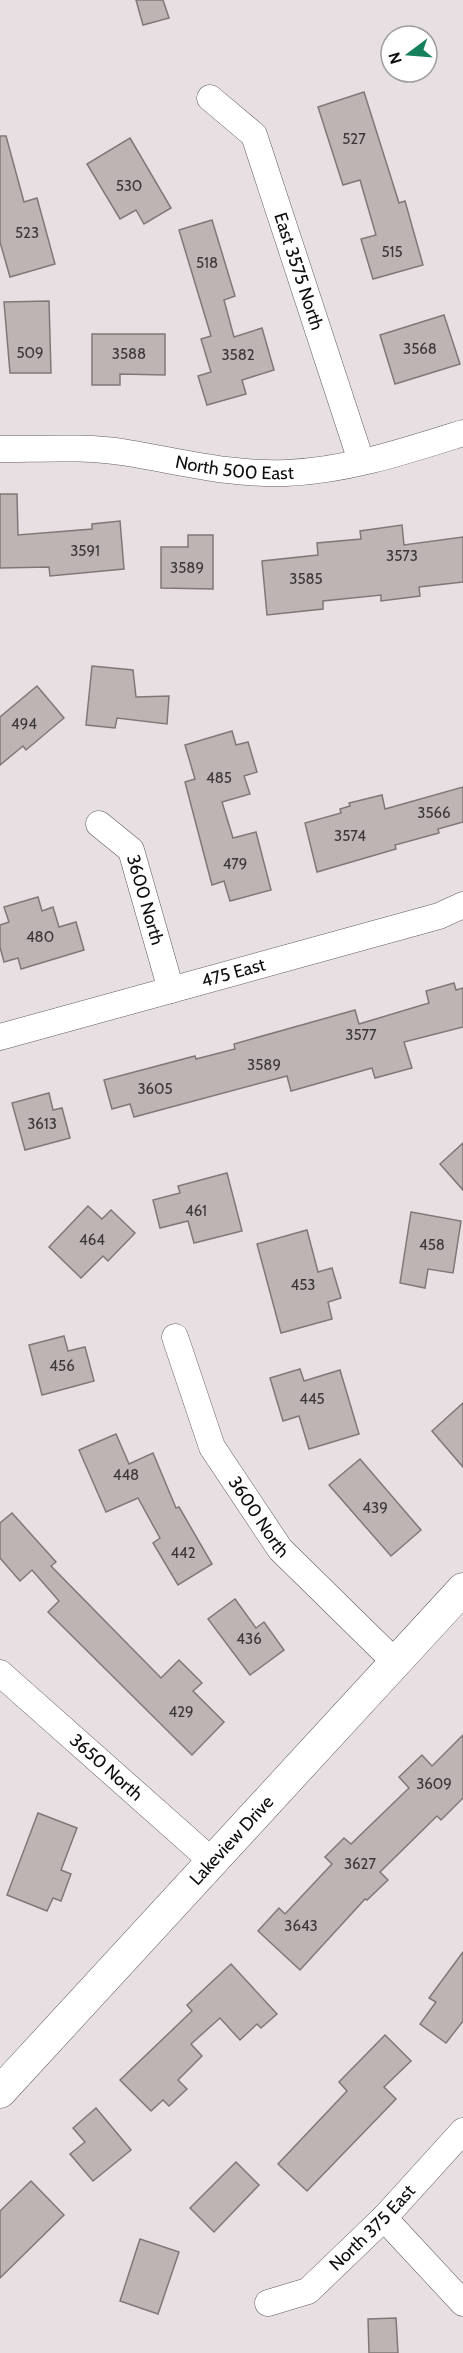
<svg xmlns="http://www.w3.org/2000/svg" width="463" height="2353" font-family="Cabin,sans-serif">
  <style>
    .building { fill: #beb4b4; stroke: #807877; stroke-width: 1.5 }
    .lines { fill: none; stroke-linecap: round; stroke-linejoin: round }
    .minor-casing { stroke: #635c5f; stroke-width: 27 }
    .tertiary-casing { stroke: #635c5f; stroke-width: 33 }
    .minor { stroke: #fff; stroke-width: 26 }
    .tertiary { stroke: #fff; stroke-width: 32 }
    .labels { text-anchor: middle; stroke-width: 4.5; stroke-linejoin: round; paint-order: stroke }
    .number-label { font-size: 15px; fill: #3b3738 }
    .street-label { font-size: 18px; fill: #0f0d0e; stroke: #fff }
  </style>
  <rect width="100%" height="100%" fill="#e8dfe3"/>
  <g class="building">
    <path d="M136,0H163L169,18L143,25Z"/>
    <path d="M364,92L399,203L405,201L423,265L373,279L361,239L376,235L360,180L343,185L318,107Z"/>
    <path d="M0,136H6L24,202L37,198L55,264L10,277L0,242Z"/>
    <path d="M130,138L171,208L144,224L136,210L120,219L87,164Z"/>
    <path d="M212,220L235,296L224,300L234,337L262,328L274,370L242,380L246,394L207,405L198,376L211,372L201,339L211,336L179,230Z"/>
    <path d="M49,301L51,373H10L4,302Z"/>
    <path d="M444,315L460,364L395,384L380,335Z"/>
    <path d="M92,334H165V375L120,374V385H92Z"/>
    <path d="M0,494H17L18,535L92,529V524L120,521L124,569L50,576L49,567L0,568Z"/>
    <path d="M402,525L404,545L463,537V582L419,587L420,596L381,601V595L323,601V609L267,615L262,561L318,555L317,543L361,539L360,531Z"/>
    <path d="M188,535H213V589L161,588V547H188Z"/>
    <path d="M92,666L133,670L136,697L169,696L167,724L117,718L115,728L86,725Z"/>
    <path d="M37,686L64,718L26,750L23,746L0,765V717Z"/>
    <path d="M232,731L236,745L248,742L257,772L244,776L250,794L222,802L233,838L256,832L271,890L230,901L224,881L212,885L185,782L195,779L185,745Z"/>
    <path d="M463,787V822L438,829L439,833L395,845L396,849L317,872L305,823L341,813L340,809L350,806L349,803L382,795L385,809Z"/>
    <path d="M38,897L42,911L53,907L59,927L76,922L84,950L21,969L18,958L4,962L0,947V925L9,922L4,907Z"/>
    <path d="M454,983L456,990L463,988V1027L404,1042L412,1068L375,1078L372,1068L291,1091L287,1076L134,1117L130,1104L112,1109L104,1080L195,1056L196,1059L235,1049L234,1044L355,1010L359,1024L429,1003L426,991Z"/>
    <path d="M49,1093L53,1110L62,1108L70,1138L25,1150L12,1103Z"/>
    <path d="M463,1143V1190L440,1164Z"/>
    <path d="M227,1173L242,1231L194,1243L188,1221L160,1228L153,1200L180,1193L178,1186Z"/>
    <path d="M88,1206L102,1219L111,1210L135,1233L108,1261L103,1256L81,1278L49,1247Z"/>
    <path d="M411,1212L461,1221L453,1273L428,1269L425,1288L400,1283Z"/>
    <path d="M307,1230L318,1272L332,1268L341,1298L328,1302L332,1319L281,1333L257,1244Z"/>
    <path d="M64,1336L68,1351L85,1347L94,1381L42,1395L29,1345Z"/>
    <path d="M300,1369L304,1381L340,1370L359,1434L309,1449L299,1416L283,1421L270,1378Z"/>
    <path d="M463,1403V1467L432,1431Z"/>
    <path d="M116,1434L129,1464L153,1453L176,1508L179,1507L212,1564L178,1585L153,1543L160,1538L138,1498L106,1512L79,1450Z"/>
    <path d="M360,1459L421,1530L391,1556L329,1485Z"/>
    <path d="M12,1513L56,1562L51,1566L161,1678L179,1660L202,1683L193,1691L224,1722L192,1755L48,1612L59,1601L32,1570L20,1581L0,1558V1523Z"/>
    <path d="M235,1599L256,1628L264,1622L284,1650L250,1675L208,1619Z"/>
    <path d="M463,1735V1798L441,1820L437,1816L380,1872L388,1880L367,1900L365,1899L300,1970L258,1931L279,1908L285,1914L332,1864L325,1857L344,1838L351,1844L409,1788L399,1777L422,1755L432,1766Z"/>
    <path d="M38,1813L77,1828L61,1870L71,1874L61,1901L53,1898L47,1911L7,1895Z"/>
    <path d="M463,1952V2021L446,2043L420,2024L436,2002L429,1998Z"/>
    <path d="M231,1964L277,2014L261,2028L257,2024L240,2040L220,2018L191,2044L202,2056L178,2080L187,2089L169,2106L163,2100L151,2111L120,2080L192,2011L187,2005Z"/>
    <path d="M385,2035L411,2061L384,2087L396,2099L307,2191L278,2164L347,2091L339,2082Z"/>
    <path d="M96,2108L131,2150L93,2181L70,2154L85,2142L73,2128Z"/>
    <path d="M236,2162L259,2185L214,2232L190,2208Z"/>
    <path d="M31,2181L64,2215L0,2278V2211Z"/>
    <path d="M140,2239L179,2252L158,2314L120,2301Z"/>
    <path d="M396,2318L398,2353H369L368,2319Z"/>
  </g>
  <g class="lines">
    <g class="minor-casing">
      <g id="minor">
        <path id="s1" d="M210,98L254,135L361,461"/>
        <path id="s2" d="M0,449C42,449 86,446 128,453C183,462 229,475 286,473C346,471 406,451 463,433"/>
        <path id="s3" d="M99,824L131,850L171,990"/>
        <path id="s4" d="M0,1037L439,916L463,905"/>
        <path id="s5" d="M175,1337L212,1447L280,1549L394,1661"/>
        <path id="s6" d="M0,1673L213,1862"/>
        <path d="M384,2218L463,2303"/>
        <path id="s7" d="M268,2303L308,2291L384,2218L463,2131"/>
      </g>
    </g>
    <g class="tertiary-casing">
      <g id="tertiary">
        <path id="s8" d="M0,2092L463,1589"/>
      </g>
    </g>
    <use href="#minor" class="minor"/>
    <use href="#tertiary" class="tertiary"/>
  </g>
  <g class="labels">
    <g class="number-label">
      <text x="354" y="144">527</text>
      <text x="129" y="191">530</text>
      <text x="27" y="238">523</text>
      <text x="392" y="257">515</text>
      <text x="207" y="268">518</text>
      <text x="420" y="354">3568</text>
      <text x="30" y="358">509</text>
      <text x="129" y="359">3588</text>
      <text x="238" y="360">3582</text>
      <text x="85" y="556">3591</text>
      <text x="402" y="561">3573</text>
      <text x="187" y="573">3589</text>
      <text x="306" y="584">3585</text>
      <text x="24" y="729">494</text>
      <text x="219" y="783">485</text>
      <text x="434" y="818">3566</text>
      <text x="350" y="841">3574</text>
      <text x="235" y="869">479</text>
      <text x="40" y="942">480</text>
      <text x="361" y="1040">3577</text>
      <text x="264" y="1070">3589</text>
      <text x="155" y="1094">3605</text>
      <text x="42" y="1129">3613</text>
      <text x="196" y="1216">461</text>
      <text x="92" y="1245">464</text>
      <text x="432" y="1250">458</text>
      <text x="303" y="1290">453</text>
      <text x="62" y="1371">456</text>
      <text x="312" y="1404">445</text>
      <text x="126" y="1480">448</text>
      <text x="375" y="1513">439</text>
      <text x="183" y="1558">442</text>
      <text x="249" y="1644">436</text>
      <text x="181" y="1717">429</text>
      <text x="434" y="1789">3609</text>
      <text x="360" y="1869">3627</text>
      <text x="301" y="1931">3643</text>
    </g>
    <g class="street-label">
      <text dy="6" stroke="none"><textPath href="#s1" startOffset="201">East 3575 North</textPath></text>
      <text dy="6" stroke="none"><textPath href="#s2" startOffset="236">North 500 East</textPath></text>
      <text dy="6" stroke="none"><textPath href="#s3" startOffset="93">3600 North</textPath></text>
      <text dy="6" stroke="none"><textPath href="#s4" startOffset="242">475 East</textPath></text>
      <text dy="6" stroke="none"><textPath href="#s5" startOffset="200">3600 North</textPath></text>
      <text dy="6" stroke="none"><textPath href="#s6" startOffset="142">3650 North</textPath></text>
      <text dy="6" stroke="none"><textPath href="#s8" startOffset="342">Lakeview Drive</textPath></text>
      <text dy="6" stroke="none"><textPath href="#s7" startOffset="132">North 375 East</textPath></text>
    </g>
  </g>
  <g transform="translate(409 54) rotate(254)"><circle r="28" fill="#ffffff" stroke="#9f9e9f" stroke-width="1.5"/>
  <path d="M0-4.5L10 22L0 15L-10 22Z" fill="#16805c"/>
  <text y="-9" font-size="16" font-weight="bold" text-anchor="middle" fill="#0f0d0e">N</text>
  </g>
</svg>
